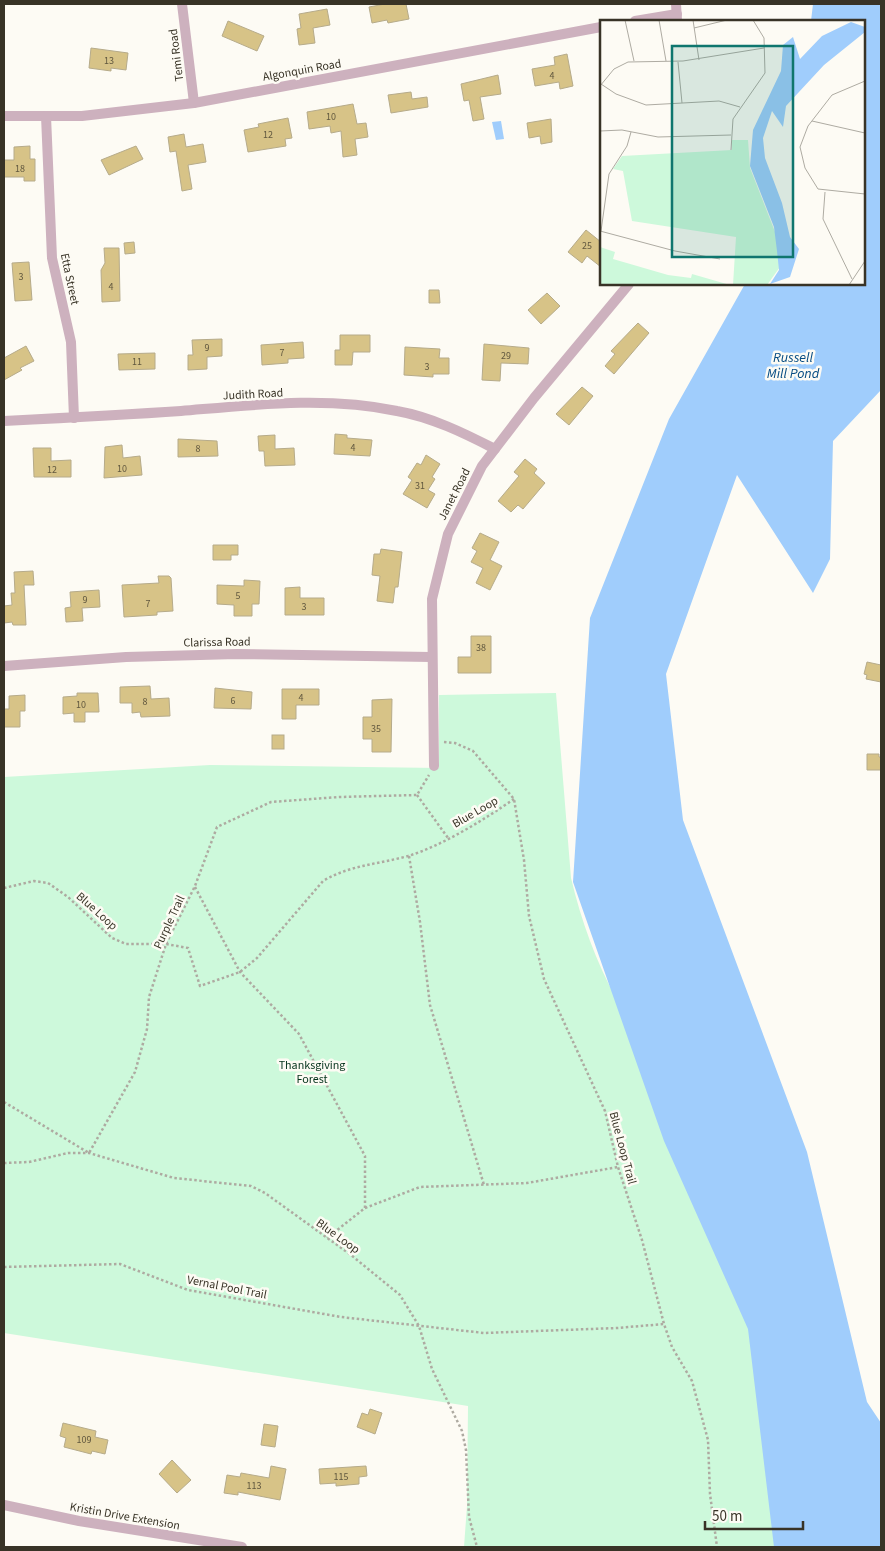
<svg xmlns="http://www.w3.org/2000/svg" width="885" height="1551" font-family="'Source Sans 3',sans-serif">
  <style>
    .green { fill: #cdf9db }
    .water { fill: #a0cdfc }
    .building { fill: #d7c387; stroke: #b6ab8a }
    .lines { fill: none; stroke-linecap: round; stroke-linejoin: round }
    .path { stroke: #aeaaa1; stroke-width: 2.5; stroke-dasharray: 2.5 2.5; stroke-linecap: butt }
    .minor { stroke: #cdb1be; stroke-width: 10 }
    .labels { text-anchor: middle; stroke-width: 5; stroke-linejoin: round; paint-order: stroke }
    .number-label { font-size: 10px; fill: #60573e }
    .street-label { font-size: 12px; fill: #383326; stroke: #fdfbf4 }
    .park-label { font-size: 12px; fill: #04331b; stroke: #fdfbf4 }
    .water-label { font-size: 14px; font-style: italic; fill: #064c83; stroke: #fdfbf4 }
    .inset-road { fill: none; stroke: #aeaba2; stroke-width: 1 }
    .view { fill: #0f766e; fill-opacity: 0.15; stroke: #0f766e; stroke-width: 2.5 }
    .inset-edge { fill: none; stroke: #383326; stroke-width: 2.5 }
  </style>
  <rect width="100%" height="100%" fill="#fdfbf4"/>
  <path class="green" d="M556,693L571,878C581,920 596,962 617,1000L742,1294L768,1402L783,1547H464L467,1506L468,1406L4,1333V777L210,765L439,768V695Z"/>
  <g class="water">
    <path d="M813,4H881V390L833,441L830,559L813,593L737,475L666,674L683,820L807,1152L867,1402L881,1423V1547H774L748,1329L664,1141L573,882L590,618L669,419L745,284H864V21H811Z"/>
    <path d="M501,121L504,139L496,140L492,122Z"/>
  </g>
  <g class="building">
    <path d="M385,4H406L409,19L388,23L387,20L372,23L369,7Z"/>
    <path d="M327,9L330,25L313,28L315,43L299,45L297,29L301,28L299,14Z"/>
    <path d="M228,21L264,36L257,51L222,36Z"/>
    <path d="M91,48L128,53L126,70L111,68V71L89,68Z"/>
    <path d="M567,54L573,86L560,89L559,82L535,86L532,69L555,65L554,57Z"/>
    <path d="M498,75L501,94L480,97L484,119L473,121L469,100L464,101L461,84Z"/>
    <path d="M411,92L412,99L427,97L428,107L391,113L388,95Z"/>
    <path d="M353,104L357,124L366,123L368,137L355,139L357,155L343,157L341,131L331,133L330,126L309,129L307,112Z"/>
    <path d="M288,118L292,138L285,139L286,146L248,152L244,130L259,127L258,124Z"/>
    <path d="M551,119L552,142L541,144L540,136L529,138L527,123Z"/>
    <path d="M184,134L186,147L203,144L206,162L188,165L192,189L182,191L176,151L170,152L168,137Z"/>
    <path d="M30,146V159H35V181H24V177H4V160H14V147Z"/>
    <path d="M136,146L143,159L109,175L101,160Z"/>
    <path d="M586,230L601,242V267L587,256L582,263L568,252Z"/>
    <path d="M134,242L135,253L125,254L124,243Z"/>
    <path d="M104,248H119L120,301L102,302L101,270L105,263Z"/>
    <path d="M29,262L32,300L15,301L12,263Z"/>
    <path d="M429,290H439L440,303H429Z"/>
    <path d="M547,293L560,306L541,324L528,310Z"/>
    <path d="M638,323L649,333L614,374L605,366L615,354L611,351Z"/>
    <path d="M340,335H370V352H353L352,365H335V350H340Z"/>
    <path d="M222,339V356L207,357V369L188,370V355H193L192,340Z"/>
    <path d="M303,342L304,358L288,359V363L262,365L261,345Z"/>
    <path d="M484,344L529,348L528,364L501,363L500,381L482,380Z"/>
    <path d="M26,346L34,361L20,368L22,370L4,380V358Z"/>
    <path d="M405,347L440,349L439,358H449V374H433V377L404,375Z"/>
    <path d="M155,353V369L119,370L118,354Z"/>
    <path d="M582,387L593,396L569,425L556,414Z"/>
    <path d="M335,434L347,435V438L372,440L370,456L334,454Z"/>
    <path d="M275,435V449L294,448L295,465L265,466L264,451H259L258,436Z"/>
    <path d="M178,439L217,441L218,456L178,457Z"/>
    <path d="M122,445L123,458L140,456L142,475L104,478L105,447Z"/>
    <path d="M33,448H51V461L71,460V477H34Z"/>
    <path d="M426,455L440,464L432,477L435,479L428,490L435,494L427,508L403,494L412,480L408,477L417,463L421,465Z"/>
    <path d="M525,459L537,469L534,473L545,483L523,509L518,505L511,512L498,501L519,476L514,472Z"/>
    <path d="M480,533L499,542L490,560L502,566L490,590L476,583L483,568L471,562L477,551L472,548Z"/>
    <path d="M213,545H238V555H231V560H213Z"/>
    <path d="M381,549L402,552L398,587H395L393,603L377,601L380,576L372,575L374,554H380Z"/>
    <path d="M33,571L34,585H24L26,625H13L12,622L4,623V606L12,605L11,593H15L14,572Z"/>
    <path d="M158,576H169L171,578L173,611L157,612V615L124,617L122,585L159,583Z"/>
    <path d="M244,580L260,581L259,604H252V616H234V605L217,604V585L244,586Z"/>
    <path d="M300,587V598H324V615H285V588Z"/>
    <path d="M99,590L100,607L82,608L83,621L66,622L65,608L71,607L70,592Z"/>
    <path d="M471,636H491V673H458V657H471Z"/>
    <path d="M867,662L881,665V682L866,679L867,675L864,674Z"/>
    <path d="M150,686L151,699L169,698L170,716L141,717L140,712L132,713V703H120V687Z"/>
    <path d="M215,688L252,692L251,709L214,708Z"/>
    <path d="M282,689H319V705H296V719H282Z"/>
    <path d="M77,693H98L99,712H85V722H74V713L63,714V697L77,696Z"/>
    <path d="M25,695V711H20V727H4V709H9V696Z"/>
    <path d="M392,699L391,752H372V739H363V717H372V700Z"/>
    <rect x="272" y="735" width="12" height="14"/>
    <path d="M867,754H879V757H881V770H867Z"/>
    <path d="M370,1409L382,1413L375,1434L357,1427L362,1413L368,1415Z"/>
    <path d="M63,1423L96,1431L95,1437L108,1440L105,1454L92,1451L91,1454L64,1447L66,1438L60,1436Z"/>
    <path d="M264,1424L278,1426L275,1447L261,1445Z"/>
    <path d="M172,1460L191,1480L177,1493L159,1474Z"/>
    <path d="M271,1466L286,1469L280,1500L238,1492V1495L224,1493L227,1475L240,1477L241,1473L269,1478Z"/>
    <path d="M366,1466L367,1476L359,1477V1484L336,1486V1483L320,1484L319,1469Z"/>
  </g>
  <g class="lines">
    <g class="path">
      <path d="M444,742L455,743L473,751L514,799L524,860L529,916L544,979L605,1111L618,1167L642,1240L664,1324L672,1347L692,1381L708,1440L710,1494L717,1547"/>
      <path d="M417,795L448,838"/>
      <path d="M409,856L420,922L430,1005L484,1185"/>
      <path d="M195,887L240,972L299,1034L365,1156V1208L327,1238"/>
      <path d="M4,888L34,881L48,883L68,897L112,938L126,944H166L188,948L200,986L240,972L257,958L323,881C350,865 379,864 408,856C442,846 485,819 514,799"/>
      <path d="M4,1102L89,1153L135,1072L147,1029L149,997L166,944L195,886L217,827L271,802L339,797L417,795L429,775"/>
      <path d="M4,1163L29,1162L68,1153H89L174,1178L251,1186L265,1193L351,1255L400,1295L419,1326L432,1369L462,1431L466,1450L469,1517L477,1547"/>
      <path d="M365,1208L420,1187L527,1183L618,1167"/>
      <path d="M4,1267L120,1264L188,1290L341,1317L484,1333L617,1328L664,1324"/>
    </g>
    <g class="minor">
      <path d="M182,4L194,103"/>
      <path d="M676,4L677,20"/>
      <path d="M635,21L677,14"/>
      <path d="M4,116H82L194,103L601,27"/>
      <path d="M46,116L52,258L71,342L74,418"/>
      <path d="M4,421C63,418 122,415 181,411C252,405 326,396 397,411C431,417 464,433 495,449"/>
      <path d="M4,666L126,657L237,654L431,657"/>
      <path d="M434,766L432,599L448,534L482,466L534,398L629,284"/>
      <path d="M4,1505L79,1521L242,1547"/>
    </g>
  </g>
  <g class="labels">
    <g class="number-label">
      <text x="109" y="64">13</text>
      <text x="552" y="79">4</text>
      <text x="331" y="120">10</text>
      <text x="268" y="138">12</text>
      <text x="20" y="172">18</text>
      <text x="587" y="249">25</text>
      <text x="21" y="280">3</text>
      <text x="111" y="290">4</text>
      <text x="207" y="351">9</text>
      <text x="282" y="356">7</text>
      <text x="506" y="359">29</text>
      <text x="137" y="365">11</text>
      <text x="427" y="370">3</text>
      <text x="353" y="451">4</text>
      <text x="198" y="452">8</text>
      <text x="122" y="472">10</text>
      <text x="52" y="473">12</text>
      <text x="420" y="489">31</text>
      <text x="238" y="599">5</text>
      <text x="85" y="603">9</text>
      <text x="148" y="607">7</text>
      <text x="304" y="610">3</text>
      <text x="481" y="651">38</text>
      <text x="301" y="701">4</text>
      <text x="233" y="704">6</text>
      <text x="145" y="705">8</text>
      <text x="81" y="708">10</text>
      <text x="376" y="732">35</text>
      <text x="84" y="1443">109</text>
      <text x="341" y="1480">115</text>
      <text x="254" y="1489">113</text>
    </g>
    <g class="street-label">
      <text transform="translate(176 55) rotate(-97)" y="4">Temi Road</text>
      <text transform="translate(302 70) rotate(-10)" y="4">Algonquin Road</text>
      <text transform="translate(70 279) rotate(78)" y="4">Etta Street</text>
      <text transform="translate(253 394) rotate(-3)" y="4">Judith Road</text>
      <text transform="translate(454 494) rotate(-63)" y="4">Janet Road</text>
      <text transform="translate(217 642) rotate(-1)" y="4">Clarissa Road</text>
      <text transform="translate(475 812) rotate(-30)" y="4">Blue Loop</text>
      <text transform="translate(97 911) rotate(42)" y="4">Blue Loop</text>
      <text transform="translate(169 922) rotate(-65)" y="4">Purple Trail</text>
      <text transform="translate(623 1148) rotate(75)" y="4">Blue Loop Trail</text>
      <text transform="translate(338 1236) rotate(36)" y="4">Blue Loop</text>
      <text transform="translate(227 1287) rotate(11)" y="4">Vernal Pool Trail</text>
      <text transform="translate(125 1516) rotate(10)" y="4">Kristin Drive Extension</text>
    </g>
    <g class="park-label">
      <text x="312" y="1069">Thanksgiving<tspan x="312" dy="14">Forest</tspan></text>
    </g>
    <g class="water-label">
      <text x="793" y="362">Russell<tspan x="793" dy="16">Mill Pond</tspan></text>
    </g>
  </g>
  <g transform="translate(600 20)">
    <rect width="265" height="265" fill="#fdfbf4"/>
    <path d="M132,120H148L150,148L177,217L180,247L167,265H133L136,217L32,201L23,151L13,149L22,136L132,130ZM0,227L15,232L13,239L68,255L91,258L92,254L130,265H0Z" fill="#cdf9db"/>
    <path d="M251,2L265,7V12L224,45L186,86L183,107L172,91L163,118L165,138L182,183L190,217L199,229L190,257L170,264L179,250L177,231L174,207L150,146L153,110L181,51L183,25L193,17L200,39L222,16Z" fill="#a0cdfc"/>
    <path class="inset-road" d="M25,0L34,41M59,0L66,41M93,0L99,40M94,8L127,0M78,42L82,83M265,61L232,75L208,106L200,127L205,148L218,169L265,174M1,64L16,74L46,85L119,81L140,87M0,66L14,49L28,42L83,41L164,28M212,101L265,113M0,111L22,110L58,117L131,115M131,130L133,99L165,53L164,18L153,0M225,172L223,199L252,259M0,211L75,231L120,239M1,211L9,154L27,126L31,112M249,265L265,241"/>
    <path class="view" d="M72,26H193V237H72Z"/>
    <rect width="265" height="265" class="inset-edge"/>
  </g>
  <rect width="885" height="1551" fill="none" stroke="#383326" stroke-width="10"/>
  <path d="M705 1521v8h98v-8" fill="none" stroke="#383326" stroke-width="2.5"/>
  <text x="712" y="1521" font-size="15" fill="#383326" stroke="#fdfbf4" stroke-width="4" paint-order="stroke">50 m</text>
</svg>
